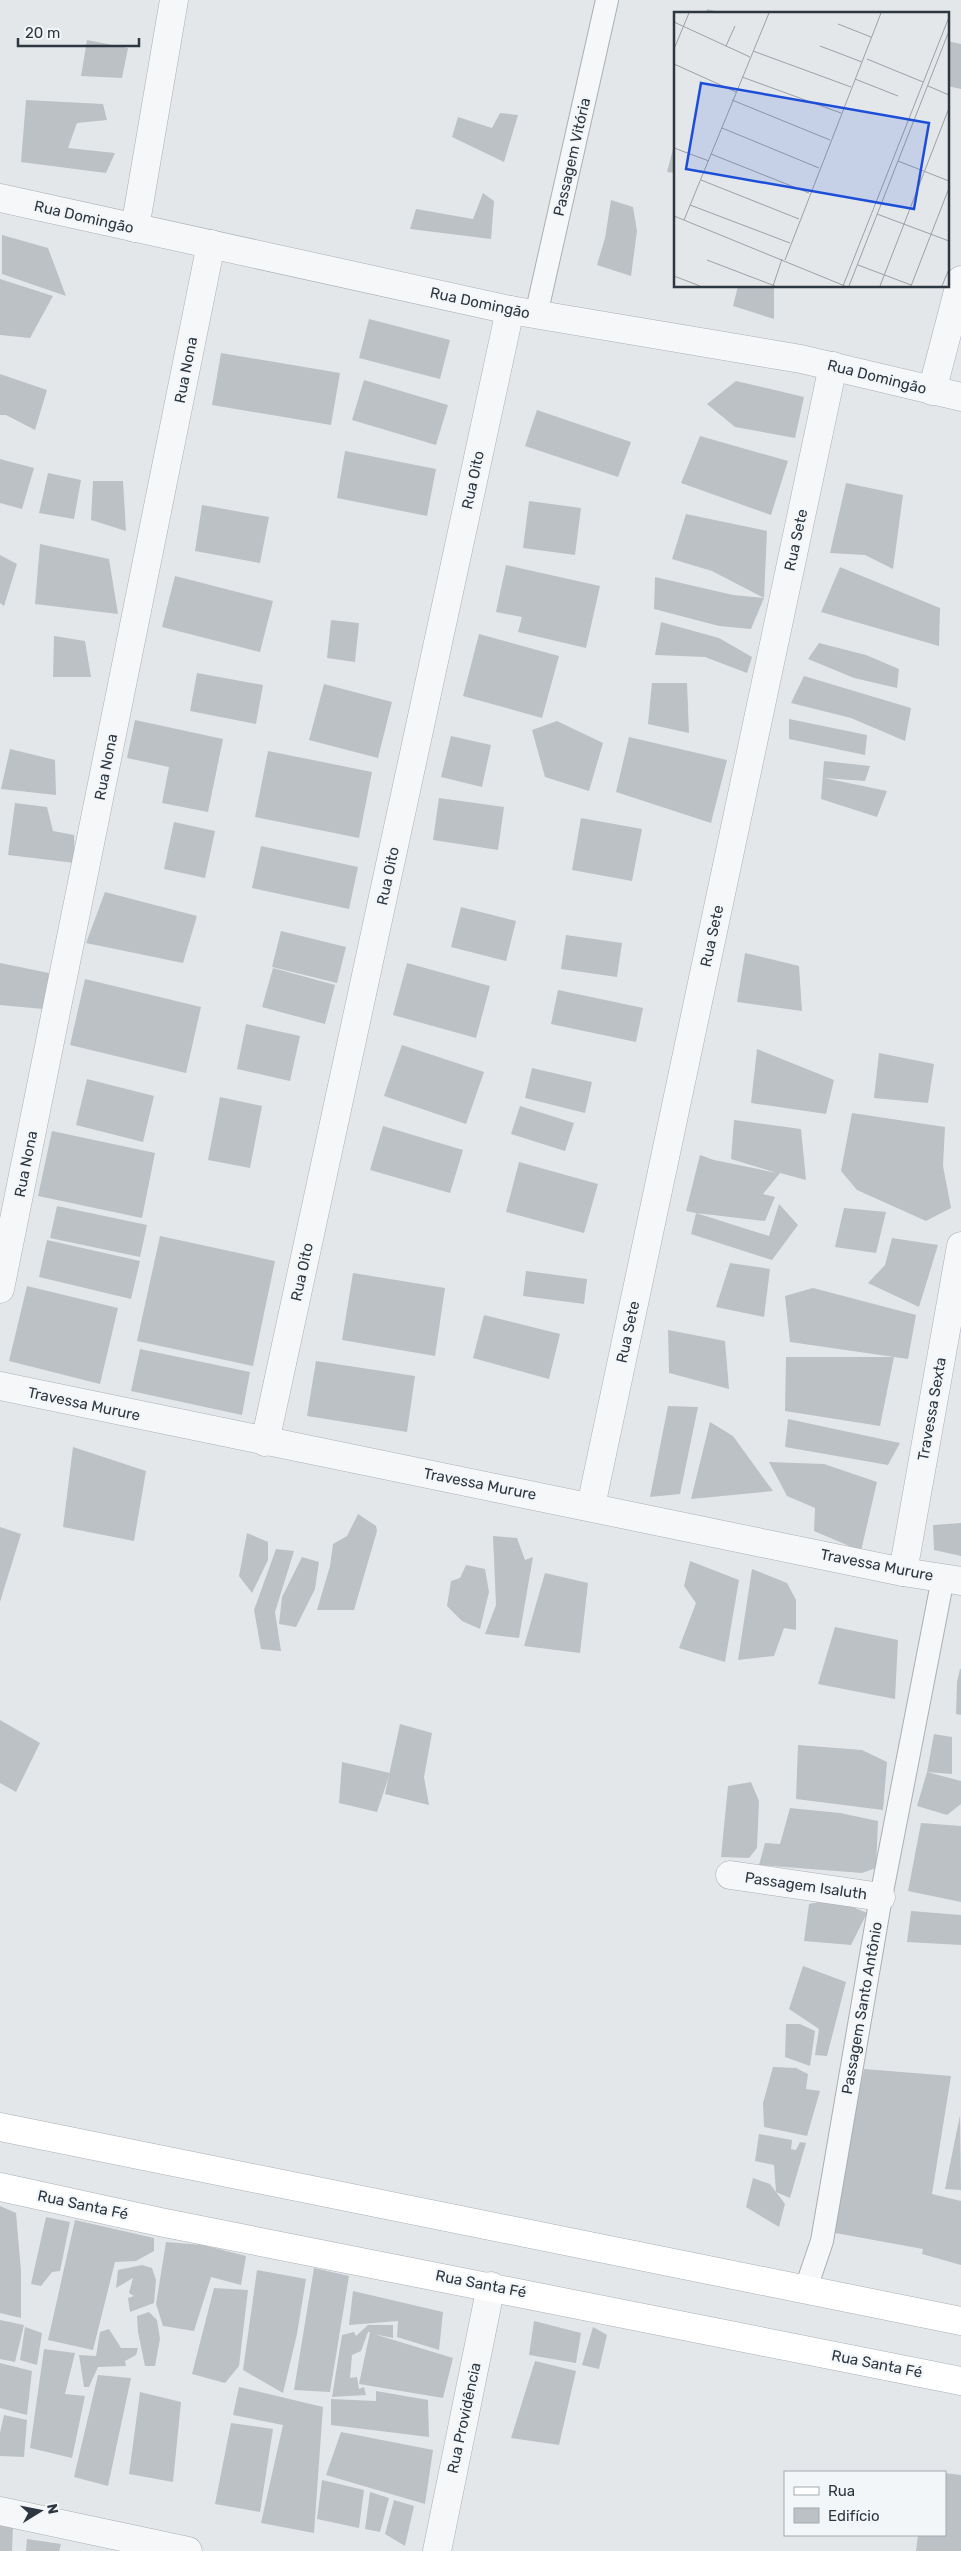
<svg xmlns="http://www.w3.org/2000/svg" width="961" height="2551" font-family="Rubik,sans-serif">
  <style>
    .building { fill: #bcc1c6 }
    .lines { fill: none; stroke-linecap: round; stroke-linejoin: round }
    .lane-casing { stroke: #a9afb4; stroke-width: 24 }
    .street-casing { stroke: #a9afb4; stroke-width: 29 }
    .secondary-casing { stroke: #a9afb4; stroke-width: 29 }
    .lane { stroke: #f6f7f9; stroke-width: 22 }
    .street { stroke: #f6f7f9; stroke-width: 28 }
    .secondary { stroke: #fff; stroke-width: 28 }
    .labels { text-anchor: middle; stroke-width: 4.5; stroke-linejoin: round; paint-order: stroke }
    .street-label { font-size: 15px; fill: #2d3741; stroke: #f3f6f8 }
    .inset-road { fill: none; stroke: #9ba1a6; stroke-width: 1 }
    .view { fill: #1d4ed8; fill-opacity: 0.15; stroke: #1d4ed8; stroke-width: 2.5 }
    .inset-edge { fill: none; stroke: #2d3741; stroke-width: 2.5 }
  </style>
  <rect width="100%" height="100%" fill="#e4e7ea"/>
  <g class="building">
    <path d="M707,9L723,13V14H706Z"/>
    <path d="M87,40L128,48L122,78L81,76Z"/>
    <path d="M947,41L961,44V89L947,86Z"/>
    <path d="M26,100L103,104L107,120L77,123L68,148L115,153L106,173L21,162Z"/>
    <path d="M500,113L518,115L504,162L452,137L458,117L492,128Z"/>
    <path d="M674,145L675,173L667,172Z"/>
    <path d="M483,193L494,201L491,239L410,229L416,209L473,219Z"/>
    <path d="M611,200L633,207L637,231L631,276L597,265L605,238Z"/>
    <path d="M2,235L48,248L66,296L2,274Z"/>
    <path d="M0,279L53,296L30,338L0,335Z"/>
    <path d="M738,286H774V319L733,306Z"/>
    <path d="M369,319L450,340L440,379L359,358Z"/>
    <path d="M221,353L340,373L331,425L212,405Z"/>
    <path d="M0,374L47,390L35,430L6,415H0Z"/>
    <path d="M364,380L448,405L436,445L352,420Z"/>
    <path d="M736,381L804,397L795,438L735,427L707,404Z"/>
    <path d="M537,410L631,442L618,477L525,446Z"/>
    <path d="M700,436L788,461L771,515L681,483Z"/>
    <path d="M345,451L436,469L427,516L337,498Z"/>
    <path d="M0,459L34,468L22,509L0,503Z"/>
    <path d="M48,473L81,480L74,519L39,513Z"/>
    <path d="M93,481H123L126,531L91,520Z"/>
    <path d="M846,483L903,495L893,569L865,555L830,553Z"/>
    <path d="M529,501L581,508L575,555L523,548Z"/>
    <path d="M202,505L269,517L260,563L195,551Z"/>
    <path d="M686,514L767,531L764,598L712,571L672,559Z"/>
    <path d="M40,544L109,559L118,614L35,604Z"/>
    <path d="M0,555L17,564L4,606L0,603Z"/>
    <path d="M506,565L600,586L586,648L518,632L522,617L496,612Z"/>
    <path d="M840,567L940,608L939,646L821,612Z"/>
    <path d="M175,576L273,601L260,652L162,627Z"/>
    <path d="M655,577L733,595L764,598L751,629L719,626L654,609Z"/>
    <path d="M331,620L359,623L355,662L327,658Z"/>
    <path d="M661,622L719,638L752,657L747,673L705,657L655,655Z"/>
    <path d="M479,634L559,656L542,718L463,696Z"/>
    <path d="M54,636L85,641L91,677H53Z"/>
    <path d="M819,643L866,655L899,669L897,688L854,678L808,659Z"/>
    <path d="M197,673L263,685L256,724L190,711Z"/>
    <path d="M804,676L911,708L905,741L851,718L791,703Z"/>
    <path d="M652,683H687L689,733L648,724Z"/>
    <path d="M324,684L392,702L378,758L309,740Z"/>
    <path d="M789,719L867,735L865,755L789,739Z"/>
    <path d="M135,720L223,739L208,812L162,803L169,767L127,758Z"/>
    <path d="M557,721L603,743L589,791L545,777L532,730Z"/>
    <path d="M451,736L491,745L482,787L441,777Z"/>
    <path d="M629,737L727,760L711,823L616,792Z"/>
    <path d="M10,749L55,760L56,795L1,789Z"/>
    <path d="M268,751L372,772L359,838L255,817Z"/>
    <path d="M824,761L870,766L865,781L824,778L887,791L877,817L821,799Z"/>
    <path d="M439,798L504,807L498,850L433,840Z"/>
    <path d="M15,803L47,807L53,831L74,835L75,863L8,855Z"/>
    <path d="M581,818L642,829L632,881L572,870Z"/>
    <path d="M174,822L215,831L205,878L164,869Z"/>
    <path d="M261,846L358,867L349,909L252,888Z"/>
    <path d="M105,892L197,916L183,963L86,943Z"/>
    <path d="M461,907L516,921L506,961L451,947Z"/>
    <path d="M281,931L346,947L337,983L272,967Z"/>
    <path d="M566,935L622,943L617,977L561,969Z"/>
    <path d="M745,953L799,966L802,1011L737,1002Z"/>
    <path d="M0,963L49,973L43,1009L0,1005Z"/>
    <path d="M407,963L490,986L476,1038L393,1015Z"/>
    <path d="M273,968L335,985L325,1024L262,1007Z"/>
    <path d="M85,979L201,1007L186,1073L70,1045Z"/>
    <path d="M558,990L643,1008L636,1042L551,1024Z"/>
    <path d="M246,1024L300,1036L290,1081L237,1069Z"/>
    <path d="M402,1045L484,1072L466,1124L384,1096Z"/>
    <path d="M757,1049L834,1080L826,1114L751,1103Z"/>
    <path d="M879,1053L934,1064L928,1103L874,1098Z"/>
    <path d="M532,1068L592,1082L585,1113L525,1098Z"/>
    <path d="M87,1079L154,1096L143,1142L76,1125Z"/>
    <path d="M220,1097L262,1106L250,1168L208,1160Z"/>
    <path d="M520,1106L574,1123L565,1151L511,1134Z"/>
    <path d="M852,1113L945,1127L943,1166L951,1208L926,1221L857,1190L841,1171Z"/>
    <path d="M734,1120L801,1129L806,1180L780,1173L763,1194L775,1197L765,1221L696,1213L769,1236L779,1204L798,1225L772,1260L691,1234L696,1213L686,1211L700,1155L714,1160L777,1173L731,1159Z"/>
    <path d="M383,1126L463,1150L450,1193L370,1170Z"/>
    <path d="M52,1131L155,1153L142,1218L38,1196Z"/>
    <path d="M519,1162L598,1184L584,1233L506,1212Z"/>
    <path d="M57,1206L147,1225L140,1257L50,1238Z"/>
    <path d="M844,1208L886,1212L876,1253L835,1247Z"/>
    <path d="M160,1236L275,1261L253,1366L137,1341Z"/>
    <path d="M892,1238L938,1245L919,1307L868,1283L885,1265Z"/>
    <path d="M47,1240L140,1261L131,1299L39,1277Z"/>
    <path d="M730,1263L770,1269L764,1317L716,1307Z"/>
    <path d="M526,1271L587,1279L584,1304L523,1296Z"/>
    <path d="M353,1273L445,1288L435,1356L342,1340Z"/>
    <path d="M27,1286L118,1308L100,1384L9,1361Z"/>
    <path d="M813,1288L916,1315L908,1359L894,1357L880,1426L785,1411L786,1357H894L790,1342L785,1296Z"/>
    <path d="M484,1315L560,1334L549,1379L473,1358Z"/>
    <path d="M668,1330L725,1341L729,1389L669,1373Z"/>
    <path d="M140,1349L250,1372L242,1415L131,1391Z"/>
    <path d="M316,1361L415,1376L407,1432L307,1416Z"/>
    <path d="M668,1406L698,1407L680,1494L650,1497Z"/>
    <path d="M788,1419L900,1443L888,1465L785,1447Z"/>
    <path d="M710,1422L733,1436L773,1491L691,1499Z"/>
    <path d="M73,1447L146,1471L134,1541L63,1527Z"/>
    <path d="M769,1462L824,1464L877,1482L861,1551L814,1531L815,1508L787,1496Z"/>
    <path d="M358,1514L376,1526L377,1531L354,1610H317L330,1566L333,1544L347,1536Z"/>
    <path d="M961,1523V1556L934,1550L933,1525Z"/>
    <path d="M0,1527L21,1534L0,1602Z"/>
    <path d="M247,1533L268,1542V1560L252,1593L239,1576Z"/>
    <path d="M493,1536L517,1538L525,1560L533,1557L519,1638L485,1634L496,1605Z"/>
    <path d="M276,1549L294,1551L275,1612L281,1651L261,1649L254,1610Z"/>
    <path d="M302,1557L319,1562L315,1589L296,1627L279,1624L282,1597Z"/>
    <path d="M690,1561L739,1580L725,1662L679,1648L696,1603L684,1586Z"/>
    <path d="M466,1565L485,1569L489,1592L480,1629L462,1621L447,1606L451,1581L460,1578Z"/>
    <path d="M752,1569L787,1583L796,1600V1630L784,1628L774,1656L738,1660Z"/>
    <path d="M545,1573L588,1583L580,1653L524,1646Z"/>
    <path d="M835,1627L898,1640L895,1699L818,1684Z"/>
    <path d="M960,1669H961V1715L956,1714L957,1682Z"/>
    <path d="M0,1720L40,1743L16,1792L0,1783Z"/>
    <path d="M400,1724L432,1733L424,1777L429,1805L385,1794Z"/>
    <path d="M934,1734L952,1737V1774L927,1772L961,1781V1804L947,1815L917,1806L927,1772Z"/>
    <path d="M798,1745L862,1750L887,1762L883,1810L796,1799Z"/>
    <path d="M342,1762L390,1773L377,1812L339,1803Z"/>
    <path d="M751,1782L759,1801L757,1848L749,1858L721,1857L728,1786Z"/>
    <path d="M790,1808L840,1813L878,1821L876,1868L862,1873L759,1865L765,1843L780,1844Z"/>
    <path d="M921,1823L961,1826V1902L908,1891Z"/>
    <path d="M834,1899L867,1913L851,1945L804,1941L809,1904Z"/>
    <path d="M911,1911L961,1915V1945L907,1942Z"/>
    <path d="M803,1966L846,1982L827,2056L815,2055L819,2029L789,2009Z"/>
    <path d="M786,2024H800L815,2031L810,2066L785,2057Z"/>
    <path d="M773,2067L796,2068L808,2074L806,2089L820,2091L807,2136L764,2127L763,2103Z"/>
    <path d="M864,2069L951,2076L932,2194L961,2201V2265L922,2254L923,2249L830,2232Z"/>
    <path d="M960,2115L961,2190L945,2189Z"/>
    <path d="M759,2134L792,2140L791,2149L796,2150L800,2142L806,2143L790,2198L776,2192L774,2165L755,2161Z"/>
    <path d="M753,2178L770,2184L785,2204L779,2227L746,2207Z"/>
    <path d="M0,2206L16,2213L21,2271V2318L0,2313Z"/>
    <path d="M46,2217L70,2222L60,2271L52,2272L41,2286L31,2284Z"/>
    <path d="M75,2220L154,2238V2251L136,2261L115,2262L93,2350L48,2340Z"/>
    <path d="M166,2242L203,2245L246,2256L241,2285L211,2277L194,2331L163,2326L156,2304Z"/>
    <path d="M142,2265L152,2268L156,2280L154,2303L130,2312L128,2298L134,2296L129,2293L133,2278L116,2288L118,2270Z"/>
    <path d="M314,2268L349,2276L330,2392L294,2390Z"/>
    <path d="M257,2270L306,2279L297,2334L283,2393L243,2370Z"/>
    <path d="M214,2288L248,2290L239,2366L225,2383L192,2374Z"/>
    <path d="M353,2291L443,2312L439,2350L397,2337L398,2321L349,2325Z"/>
    <path d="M149,2312L157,2320L160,2339L155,2366H145L138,2332L137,2316Z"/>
    <path d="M0,2320L24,2325L15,2362L0,2359Z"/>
    <path d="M534,2321L581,2333L576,2363L529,2355Z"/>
    <path d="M368,2325H393V2338L374,2334L453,2358L443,2398L359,2384L370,2332H368L361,2351L352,2355L350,2378L357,2377L359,2389L364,2387L366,2395L332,2397L342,2335L354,2332L356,2336Z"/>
    <path d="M25,2327L42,2333L37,2365L20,2360Z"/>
    <path d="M593,2327L607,2335L599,2369L582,2365Z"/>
    <path d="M109,2329L121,2348H138L136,2355L125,2361L126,2366L98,2367L89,2387H84L79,2355L96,2356L100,2332Z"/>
    <path d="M44,2349L75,2353L65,2394L85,2396L72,2458L30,2448Z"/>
    <path d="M535,2361L576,2371L559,2445L511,2438Z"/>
    <path d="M0,2363L32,2371L27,2415L0,2408Z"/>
    <path d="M98,2375L131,2378L108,2486L74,2477Z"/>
    <path d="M239,2387L323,2407L314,2533L261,2523L283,2425L233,2415Z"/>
    <path d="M376,2391L428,2400L429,2437L331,2425V2399L376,2401Z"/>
    <path d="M140,2392L181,2402L173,2482L129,2474Z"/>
    <path d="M4,2415L27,2420L24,2457L0,2456V2433Z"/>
    <path d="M231,2423L273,2429L260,2512L215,2504Z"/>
    <path d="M341,2432L433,2450L425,2504L326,2475Z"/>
    <path d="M945,2473L961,2475V2551H916L918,2535H945Z"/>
    <path d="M322,2480L364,2490L359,2528L317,2519Z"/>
    <path d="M370,2492L389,2498L380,2532L365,2529Z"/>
    <path d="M394,2500L414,2506L405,2546L385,2534Z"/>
    <path d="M0,2523L13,2526L12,2551H0Z"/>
    <path d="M27,2539L61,2544L59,2551H26Z"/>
  </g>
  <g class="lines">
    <g class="lane-casing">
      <g id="lane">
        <path d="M536,315L607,0"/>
        <path d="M805,2291L822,2241L881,1897L943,1578"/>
      </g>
    </g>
    <g class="street-casing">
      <g id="street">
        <path d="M0,198L510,310L801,359L961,397"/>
        <path d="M135,228L174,0"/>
        <path d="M932,391L961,280"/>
        <path d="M0,1289L211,244"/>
        <path d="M0,1386L903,1572L961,1581"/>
        <path d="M265,1442L510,310"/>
        <path d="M591,1506L833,366"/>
        <path d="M903,1572L961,1246"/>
        <path d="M730,1875L881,1897"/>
        <path d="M0,2511L188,2551"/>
        <path d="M437,2551L491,2286"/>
      </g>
    </g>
    <g class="secondary-casing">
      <g id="secondary">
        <path d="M0,2127L961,2321"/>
        <path d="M0,2187L160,2222L961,2381"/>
      </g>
    </g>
    <use href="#lane" class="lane"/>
    <use href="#street" class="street"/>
    <use href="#secondary" class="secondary"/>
  </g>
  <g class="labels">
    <g class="street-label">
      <text transform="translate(572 157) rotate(-77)" y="5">Passagem Vitória</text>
      <text transform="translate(84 217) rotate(13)" y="5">Rua Domingão</text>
      <text transform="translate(480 303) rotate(12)" y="5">Rua Domingão</text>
      <text transform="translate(186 370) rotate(-79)" y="5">Rua Nona</text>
      <text transform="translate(877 377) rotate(14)" y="5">Rua Domingão</text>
      <text transform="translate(473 480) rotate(-78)" y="5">Rua Oito</text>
      <text transform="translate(796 540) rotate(-78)" y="5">Rua Sete</text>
      <text transform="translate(106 767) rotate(-79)" y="5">Rua Nona</text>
      <text transform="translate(388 876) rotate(-78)" y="5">Rua Oito</text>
      <text transform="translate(712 936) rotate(-78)" y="5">Rua Sete</text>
      <text transform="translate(26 1164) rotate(-79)" y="5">Rua Nona</text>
      <text transform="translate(302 1272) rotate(-78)" y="5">Rua Oito</text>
      <text transform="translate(628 1332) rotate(-78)" y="5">Rua Sete</text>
      <text transform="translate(84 1404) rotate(12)" y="5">Travessa Murure</text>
      <text transform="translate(932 1409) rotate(-80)" y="5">Travessa Sexta</text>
      <text transform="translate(480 1484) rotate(11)" y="5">Travessa Murure</text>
      <text transform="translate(877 1565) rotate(11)" y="5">Travessa Murure</text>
      <text transform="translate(806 1886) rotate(8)" y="5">Passagem Isaluth</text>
      <text transform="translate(862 2008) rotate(-80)" y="5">Passagem Santo Antônio</text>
      <text transform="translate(83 2205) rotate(12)" y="5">Rua Santa Fé</text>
      <text transform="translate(481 2284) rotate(11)" y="5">Rua Santa Fé</text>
      <text transform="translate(877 2364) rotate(11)" y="5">Rua Santa Fé</text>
      <text transform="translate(464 2418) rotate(-78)" y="5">Rua Providência</text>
    </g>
  </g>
  <g transform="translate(674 12)">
    <rect width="275" height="275" fill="#e4e7ea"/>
    <path class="inset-road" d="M0,10L76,45M164,12L197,25M52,34L61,14M146,34L188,50M0,37L15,1M79,39L177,75M193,47L249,70M0,52L62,80M68,65L167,101M181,67L224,84M254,74L275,83M58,88L156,128M48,116L145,156M0,136L35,149M37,142L135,181M224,149L275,169M27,168L125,207M16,193L116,231M203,202L275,229M0,204L171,274M10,208L95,1M33,248L101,274M111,248L207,1M184,253L237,273M0,264L26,274M99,274L108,247M169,274L275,5M175,274L275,19M206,274L275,96M237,274L275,176M268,274L275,257"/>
    <path class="view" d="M27,71L255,111L240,197L12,157Z"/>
    <rect width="275" height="275" class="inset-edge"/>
  </g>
  <rect x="784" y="2471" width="162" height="65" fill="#f3f6f8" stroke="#a4aaaf"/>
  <rect x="794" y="2487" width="25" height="8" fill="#ffffff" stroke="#a4aaaf"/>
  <text x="828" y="2496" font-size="15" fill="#2d3741">Rua</text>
  <rect x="794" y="2508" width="25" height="15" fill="#bcc1c6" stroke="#a4aaaf"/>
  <text x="828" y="2521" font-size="15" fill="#2d3741">Edifício</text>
  <g transform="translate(40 2511) rotate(80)" stroke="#f3f6f8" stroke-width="4" paint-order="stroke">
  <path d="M0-4L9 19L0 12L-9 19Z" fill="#2d3741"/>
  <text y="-8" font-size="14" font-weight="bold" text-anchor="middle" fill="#2d3741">N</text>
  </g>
  <path d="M18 38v8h121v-8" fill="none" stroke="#2d3741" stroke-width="2.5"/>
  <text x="25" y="38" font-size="15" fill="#2d3741" stroke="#f3f6f8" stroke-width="4" paint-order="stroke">20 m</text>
</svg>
